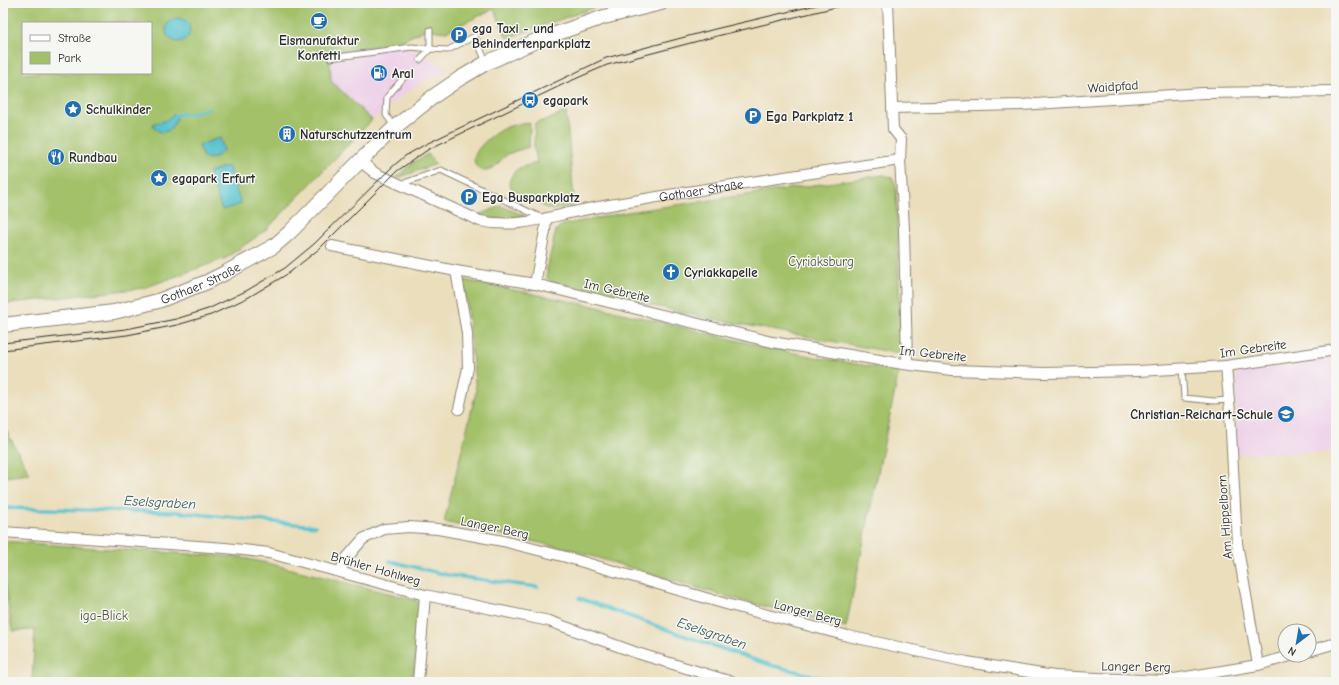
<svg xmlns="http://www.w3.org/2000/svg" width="1339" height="685" font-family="'Comic Neue',sans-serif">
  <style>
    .built { fill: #eed0e8 }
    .green { fill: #a3c169; stroke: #67764a; fill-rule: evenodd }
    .water { fill: #57c3cf; stroke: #41777d }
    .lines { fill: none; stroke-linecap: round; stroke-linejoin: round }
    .stream { stroke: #57c3cf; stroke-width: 3.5 }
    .lane-casing { stroke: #8b8474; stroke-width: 7 }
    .street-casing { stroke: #8b8474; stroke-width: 12 }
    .secondary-casing { stroke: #8b8474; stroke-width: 16 }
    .lane { stroke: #fff; stroke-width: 5 }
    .street { stroke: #fff; stroke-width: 10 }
    .secondary { stroke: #fff; stroke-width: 14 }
    .tram { stroke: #2b2b2b; stroke-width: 1 }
    .labels { text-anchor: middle; stroke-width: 3; stroke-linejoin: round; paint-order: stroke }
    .poi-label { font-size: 13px; font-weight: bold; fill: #2b2b2b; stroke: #f6f6f2; text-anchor: start }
    .street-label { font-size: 13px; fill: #2b2b2b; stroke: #f6f6f2 }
    .park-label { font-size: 13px; fill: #4f583e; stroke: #f6f6f2 }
    .water-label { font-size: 14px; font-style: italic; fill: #38595c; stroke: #f6f6f2 }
  </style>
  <rect width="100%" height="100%" fill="#f6f6f2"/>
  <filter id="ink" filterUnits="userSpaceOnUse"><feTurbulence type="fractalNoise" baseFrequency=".025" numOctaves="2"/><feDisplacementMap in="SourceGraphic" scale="8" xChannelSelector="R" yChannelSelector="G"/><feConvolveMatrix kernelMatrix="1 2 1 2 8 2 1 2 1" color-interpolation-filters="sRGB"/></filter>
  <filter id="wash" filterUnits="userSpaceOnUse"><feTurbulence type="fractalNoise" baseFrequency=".012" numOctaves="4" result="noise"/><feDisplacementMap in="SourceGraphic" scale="16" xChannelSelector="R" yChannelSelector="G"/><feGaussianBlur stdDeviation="0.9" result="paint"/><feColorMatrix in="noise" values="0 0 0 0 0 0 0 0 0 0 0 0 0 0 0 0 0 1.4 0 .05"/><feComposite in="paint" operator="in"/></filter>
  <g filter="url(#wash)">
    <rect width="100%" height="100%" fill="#ebdebc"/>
    <g class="built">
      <path d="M397,43L448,68L411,89L372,120L331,81L330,53Z"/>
      <path d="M1336,358V509H1335L1334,452L1237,454L1236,375L1239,372Z"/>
    </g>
    <g class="green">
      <path d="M3,3H607L507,38L494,9L445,32L426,29L397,43L330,53L331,81L372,120L266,230L226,258L144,288L3,304ZM23,23H151V73H23Z"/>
      <path d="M566,111L574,199L573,206L551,210L521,195L512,189L509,183C513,167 522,167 537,163L534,146L535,123L550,119Z"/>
      <path d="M530,123L529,147C522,149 515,151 508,154C501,158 495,170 486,171C483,171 478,169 476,166C467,152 495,132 505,128C513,124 522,124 530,123Z"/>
      <path d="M428,154L433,161L436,164L401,177L395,178L414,162Z"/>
      <path d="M883,175L892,177L896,185L901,354L702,317L552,282L547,278V269L556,230L561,226L567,224L628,212Z"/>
      <path d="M501,206L525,216C509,219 494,221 478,215Z"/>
      <path d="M464,280L593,306L760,346L820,358L899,371L846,627L728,597L568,549L444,522L476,392Z"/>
      <path d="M3,425L30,474L3,477Z"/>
      <path d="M3,541L95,548L238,557L267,563L416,600L420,607L413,682H32L35,630L12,631L3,573Z"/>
    </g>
    <g class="water">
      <circle cx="178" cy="30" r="12"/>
      <path d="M174,114L177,118L171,129L162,133L154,128L153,125L154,123L165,121Z"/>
      <path d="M220,138L224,150C217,158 213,160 203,157L199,145Z"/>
      <path d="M228,166L241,204L222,210L209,172Z"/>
    </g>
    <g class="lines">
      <g class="stream">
        <path d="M175,116C182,112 188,115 195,113C200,111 203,110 209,109"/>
        <path d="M3,508L176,512L315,526"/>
        <path d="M390,561L447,575L537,587"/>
        <path d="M579,598L662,628L770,665L840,682"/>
      </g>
    </g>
  </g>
  <g filter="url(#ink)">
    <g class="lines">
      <g class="lane-casing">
        <g id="lane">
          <path d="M330,58L412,47L430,49V30"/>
          <path d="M420,60L430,49L448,50L475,36L486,62"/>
          <path d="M394,126L386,115L387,97L405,76"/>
          <path d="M401,184L441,170L542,218"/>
          <path d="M1182,368L1184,398L1214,401L1229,400"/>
        </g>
      </g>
      <g class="street-casing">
        <g id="street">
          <path d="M892,108L1021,105L1203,93L1336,91"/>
          <path d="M900,160L904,228L907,364"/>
          <path id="s1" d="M360,161L375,173L480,221C517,229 547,217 583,210C602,206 621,203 640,200C726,185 813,173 900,160L901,139L893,129L888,3"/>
          <path d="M332,246L456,271L535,284L772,342L903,364L952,370L1045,373L1138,371L1226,366L1336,350"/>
          <path d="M456,271L467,333L468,368L459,409"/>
          <path d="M535,284L545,231L546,219"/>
          <path d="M1226,366L1230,413L1237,543L1258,665"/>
          <path d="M3,532L225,548L269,553L425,595L549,621L637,653L732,682"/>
          <path d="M341,572L344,561L363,539L384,529L409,527L438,529L503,541L566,557L726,604L848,636L967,662L1054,676L1162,681L1258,665L1294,655"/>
          <path d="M1309,651L1336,643"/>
          <path d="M418,682L425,595"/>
        </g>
      </g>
      <g class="secondary-casing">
        <g id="secondary">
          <path id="s2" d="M3,325L114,312L158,301L207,282L225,273L274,246L289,233L360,161L395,127L434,96L459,79L486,63L538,40L604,17L661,3"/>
        </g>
      </g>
      <use href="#lane" class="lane"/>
      <use href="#street" class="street"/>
      <use href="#secondary" class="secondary"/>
      <g class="tram">
        <path d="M3,343L126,329L176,319L208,309L246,291L285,268L314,244L391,168L405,156L426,144L606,58L715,29L825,3"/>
        <path d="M3,350L127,335L177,325L211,315L249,297L289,273L319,249L397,171L429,149L566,83L607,65L717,36L853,3"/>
      </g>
    </g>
  </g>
  <defs>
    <g id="cafe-disc" transform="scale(0.9)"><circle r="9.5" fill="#1f6fb2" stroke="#f6f6f2"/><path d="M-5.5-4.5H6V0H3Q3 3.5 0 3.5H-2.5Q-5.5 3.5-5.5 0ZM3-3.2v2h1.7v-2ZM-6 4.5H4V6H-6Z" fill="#fff"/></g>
    <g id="parking-disc" transform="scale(0.9)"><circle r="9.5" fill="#1f6fb2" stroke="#f6f6f2"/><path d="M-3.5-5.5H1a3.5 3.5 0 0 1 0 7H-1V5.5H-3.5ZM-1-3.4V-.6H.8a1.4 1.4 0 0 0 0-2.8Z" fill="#fff"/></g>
    <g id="fuel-disc" transform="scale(0.9)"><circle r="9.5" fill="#1f6fb2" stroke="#f6f6f2"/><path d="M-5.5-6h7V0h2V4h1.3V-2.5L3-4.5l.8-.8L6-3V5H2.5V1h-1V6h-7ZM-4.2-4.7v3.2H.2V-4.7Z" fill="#fff"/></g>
    <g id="bus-disc" transform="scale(0.9)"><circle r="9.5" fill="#1f6fb2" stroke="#f6f6f2"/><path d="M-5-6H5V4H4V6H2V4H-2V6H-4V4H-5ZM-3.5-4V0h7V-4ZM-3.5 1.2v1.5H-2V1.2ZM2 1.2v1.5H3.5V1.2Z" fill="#fff"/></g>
    <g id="sight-disc" transform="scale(0.9)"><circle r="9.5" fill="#1f6fb2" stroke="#f6f6f2"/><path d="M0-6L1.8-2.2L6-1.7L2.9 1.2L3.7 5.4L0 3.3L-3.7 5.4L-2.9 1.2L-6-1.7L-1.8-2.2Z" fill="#fff"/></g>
    <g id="building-disc" transform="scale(0.9)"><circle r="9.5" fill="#1f6fb2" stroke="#f6f6f2"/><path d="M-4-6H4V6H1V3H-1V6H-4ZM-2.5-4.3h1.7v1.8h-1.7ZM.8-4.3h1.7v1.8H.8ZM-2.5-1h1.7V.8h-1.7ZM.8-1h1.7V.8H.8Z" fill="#fff"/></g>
    <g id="restaurant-disc" transform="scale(0.9)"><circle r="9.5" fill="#1f6fb2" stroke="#f6f6f2"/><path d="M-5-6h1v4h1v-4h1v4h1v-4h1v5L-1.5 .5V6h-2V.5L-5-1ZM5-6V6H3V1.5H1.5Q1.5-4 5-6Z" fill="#fff"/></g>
    <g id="church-disc" transform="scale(0.9)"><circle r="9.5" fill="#1f6fb2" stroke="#f6f6f2"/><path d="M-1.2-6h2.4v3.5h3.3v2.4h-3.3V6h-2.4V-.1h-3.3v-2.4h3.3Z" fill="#fff"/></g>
    <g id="school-disc" transform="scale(0.9)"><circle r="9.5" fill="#1f6fb2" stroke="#f6f6f2"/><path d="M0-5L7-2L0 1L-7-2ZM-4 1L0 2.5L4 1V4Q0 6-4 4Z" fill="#fff"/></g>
  </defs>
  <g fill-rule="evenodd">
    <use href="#cafe-disc" x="319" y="21"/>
    <use href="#parking-disc" x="459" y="35"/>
    <use href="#fuel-disc" x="379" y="73"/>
    <use href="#bus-disc" x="530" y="100"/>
    <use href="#sight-disc" x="73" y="109"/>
    <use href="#parking-disc" x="753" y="116"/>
    <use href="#building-disc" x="287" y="134"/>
    <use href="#restaurant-disc" x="56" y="157"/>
    <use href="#sight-disc" x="159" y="178"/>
    <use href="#parking-disc" x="469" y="197"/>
    <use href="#church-disc" x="671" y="272"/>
    <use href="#school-disc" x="1286" y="414"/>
  </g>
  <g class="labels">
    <g class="poi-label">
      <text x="472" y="33">ega Taxi - und<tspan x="472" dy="15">Behindertenparkplatz</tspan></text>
      <text x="319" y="45" text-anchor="middle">Eismanufaktur<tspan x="319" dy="15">Konfetti</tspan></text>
      <text x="392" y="78">Aral</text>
      <text x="543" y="105">egapark</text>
      <text x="86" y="114">Schulkinder</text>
      <text x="766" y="121">Ega Parkplatz 1</text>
      <text x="300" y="139">Naturschutzzentrum</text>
      <text x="69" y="162">Rundbau</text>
      <text x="172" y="183">egapark Erfurt</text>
      <text x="482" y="202">Ega Busparkplatz</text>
      <text x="684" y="277">Cyriakkapelle</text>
      <text x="1273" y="419" text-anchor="end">Christian-Reichart-Schule</text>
    </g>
    <g class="street-label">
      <text transform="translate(1113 86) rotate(-4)" y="5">Waidpfad</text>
      <text dy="5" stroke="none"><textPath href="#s1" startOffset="359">Gothaer Straße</textPath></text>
      <text dy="5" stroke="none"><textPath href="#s2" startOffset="203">Gothaer Straße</textPath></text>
      <text transform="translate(617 290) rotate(13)" y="5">Im Gebreite</text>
      <text transform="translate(1253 348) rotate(-8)" y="5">Im Gebreite</text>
      <text transform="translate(933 353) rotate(6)" y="5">Im Gebreite</text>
      <text transform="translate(1224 517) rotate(-94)" y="5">Am Hippelborn</text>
      <text transform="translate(495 527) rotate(12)" y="5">Langer Berg</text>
      <text transform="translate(376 568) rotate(16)" y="5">Brühler Hohlweg</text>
      <text transform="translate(808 612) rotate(15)" y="5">Langer Berg</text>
      <text transform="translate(1136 666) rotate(1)" y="5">Langer Berg</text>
    </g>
    <g class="park-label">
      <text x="821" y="266">Cyriaksburg</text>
      <text x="104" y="620">iga-Blick</text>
    </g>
    <g class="water-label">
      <text transform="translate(160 502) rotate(3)" y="5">Eselsgraben</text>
      <text transform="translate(712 633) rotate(19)" y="5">Eselsgraben</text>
    </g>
  </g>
  <rect width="1339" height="685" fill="none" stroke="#f6f6f2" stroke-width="16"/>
  <rect x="22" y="22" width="130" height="52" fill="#f6f6f2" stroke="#a5a5a2"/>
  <rect x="30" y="35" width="20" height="6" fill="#ffffff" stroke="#a5a5a2"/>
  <text x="58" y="42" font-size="12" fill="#2b2b2b">Straße</text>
  <rect x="30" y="52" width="20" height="12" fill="#a3c169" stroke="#a5a5a2"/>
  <text x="58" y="62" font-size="12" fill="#2b2b2b">Park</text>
  <g transform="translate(1297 643) rotate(211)"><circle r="19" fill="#f6f6f2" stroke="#a5a5a2"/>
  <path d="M0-3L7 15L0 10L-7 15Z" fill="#1f6fb2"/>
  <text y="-6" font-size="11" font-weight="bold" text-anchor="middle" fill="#2b2b2b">N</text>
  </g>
</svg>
